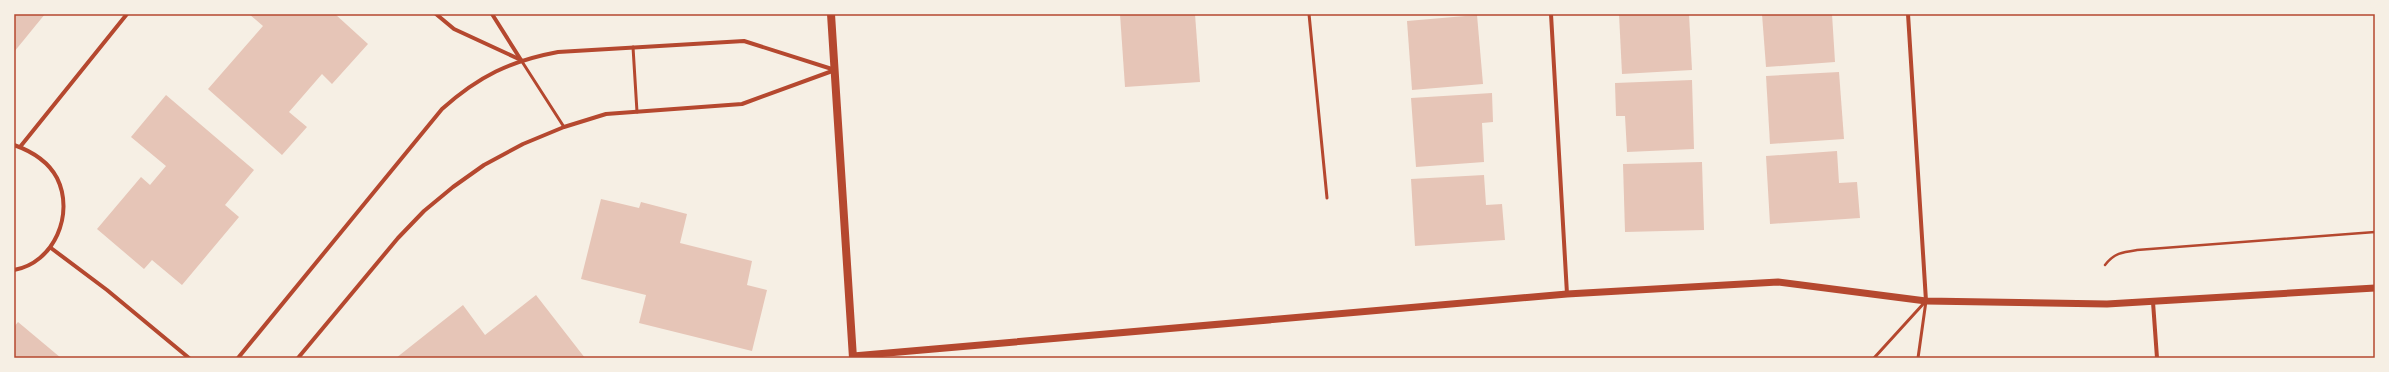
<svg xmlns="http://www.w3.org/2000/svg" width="2389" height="372" font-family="'Fira Sans Condensed',sans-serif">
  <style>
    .building { fill: #e6c5b7 }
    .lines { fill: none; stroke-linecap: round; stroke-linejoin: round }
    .path { stroke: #b5482f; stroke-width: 2.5 }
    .service { stroke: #b5482f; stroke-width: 3 }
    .minor { stroke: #b5482f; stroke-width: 4 }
    .tertiary { stroke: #b5482f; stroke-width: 7 }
    .secondary { stroke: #b5482f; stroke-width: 8 }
    .neatline { fill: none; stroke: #b5482f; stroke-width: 1.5 }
  </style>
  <rect width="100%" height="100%" fill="#f6efe4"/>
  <g class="building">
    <path d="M14,14H45L14,52Z"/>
    <path d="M249,14H335L368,44L332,84L322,74L289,112L307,127L282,155L208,89L263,26Z"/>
    <path d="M1120,14H1195L1200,82L1125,87Z"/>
    <path d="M1619,14H1689L1692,70L1622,74Z"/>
    <path d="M1762,14H1832L1835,62L1766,67Z"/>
    <path d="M1477,15L1483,84L1412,90L1407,21Z"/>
    <path d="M1839,72L1844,139L1770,144L1766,76Z"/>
    <path d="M1692,80L1694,149L1627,152L1625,116H1616L1615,83Z"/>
    <path d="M1492,93L1493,122L1482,123L1484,162L1416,167L1411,98Z"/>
    <path d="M166,95L254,170L225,205L239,217L182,285L152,260L144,269L97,229L141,177L150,185L166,166L131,137Z"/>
    <path d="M1837,151L1839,183L1857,182L1860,218L1770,224L1766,156Z"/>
    <path d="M1702,162L1704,230L1625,232L1623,164Z"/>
    <path d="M1484,175L1486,205L1502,204L1505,240L1415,246L1411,179Z"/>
    <path d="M601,199L639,208L641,202L687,214L680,243L752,261L747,285L767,290L752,351L639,323L646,295L581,279Z"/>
    <path d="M536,295L585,358H396L463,305L485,335Z"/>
    <path d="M18,322L61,358H14V327Z"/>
  </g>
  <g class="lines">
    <path class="path" d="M2105,265C2114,253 2123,252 2137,250L2375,232"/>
    <g class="service">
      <path d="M1309,14L1327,198"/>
      <path d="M633,47L637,112"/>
      <path d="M521,60L564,127"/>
      <path d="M1874,358L1925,302"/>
      <path d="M1918,358L1926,301"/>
    </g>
    <g class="minor">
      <path d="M436,14L454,29L521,60"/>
      <path d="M492,14L521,60"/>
      <path d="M1551,14L1567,294"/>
      <path d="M1908,14L1926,301"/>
      <path d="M14,145C31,151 48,161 57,178C75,214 54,263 14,270"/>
      <path d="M20,147L127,14"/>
      <path d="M51,248L107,290L189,358"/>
      <path d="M2153,302L2157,358"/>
      <path d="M238,358L442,109C479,76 510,61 558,52L744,41L835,70"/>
      <path d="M298,358L398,238L424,211L453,187L484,165L523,144L564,127L606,114L742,104L835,70"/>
    </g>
    <path class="tertiary" d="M853,356L1567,294L1778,282L1926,301L2107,304L2375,288"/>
    <path class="secondary" d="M831,14L853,358"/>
  </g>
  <rect width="2389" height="372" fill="none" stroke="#f6efe4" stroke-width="30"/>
  <rect x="15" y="15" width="2359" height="342" class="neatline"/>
</svg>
